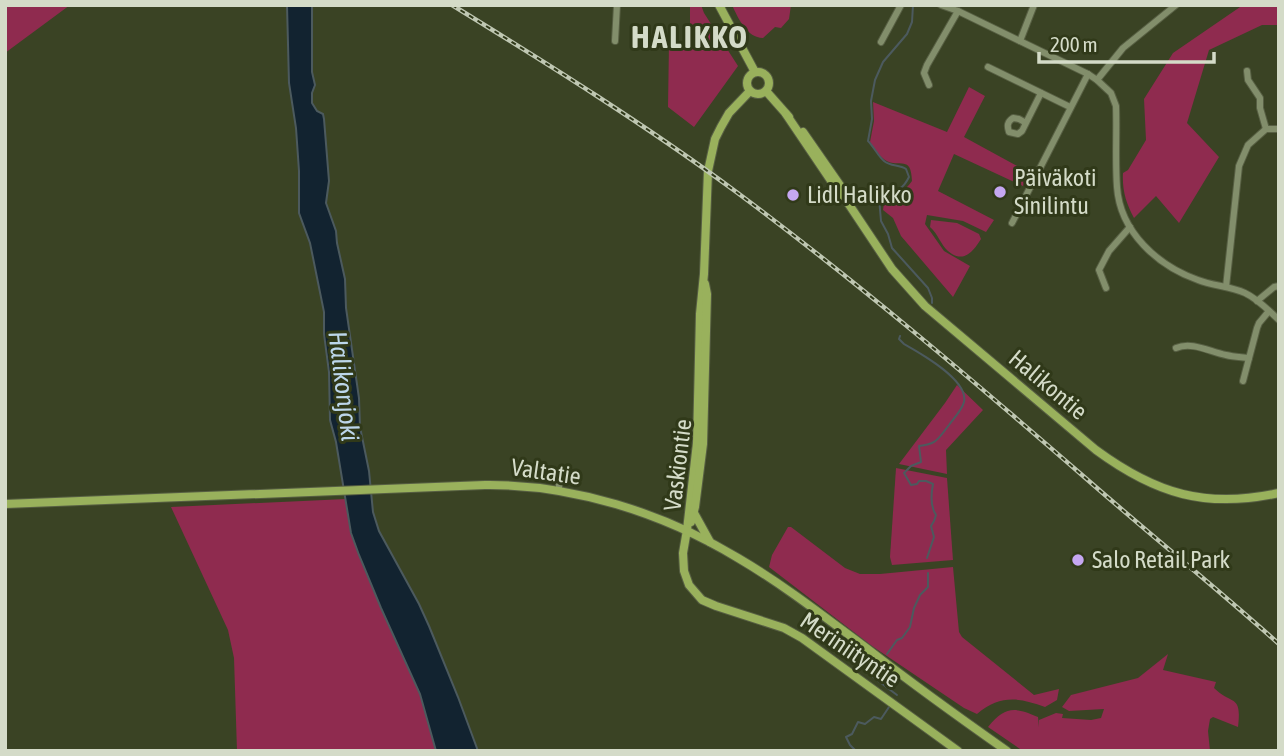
<svg xmlns="http://www.w3.org/2000/svg" width="1284" height="756" font-family="'Asap Condensed',sans-serif">
  <style>
    .green { fill: #8f2b4f }
    .water { fill: #122330; stroke: #4c5a5e; stroke-width: 2 }
    .lines { fill: none; stroke-linecap: round; stroke-linejoin: round }
    .stream { stroke: #4c5a5e; stroke-width: 2 }
    .minor-casing { stroke: #575f43; stroke-width: 8 }
    .major-casing { stroke: #575f43; stroke-width: 10 }
    .minor { stroke: #828e6b; stroke-width: 6 }
    .major { stroke: #99b15c; stroke-width: 8 }
    .rail-casing { stroke: #bfc7b2; stroke-width: 4.5 }
    .rail { stroke: #303919; stroke-width: 2; stroke-dasharray: 5; stroke-linecap: butt }
    .poi-dot { fill: #c5a7f1; stroke: #303919; stroke-width: 2.5 }
    .labels { text-anchor: middle; stroke-width: 6; stroke-linejoin: round; paint-order: stroke }
    .poi-label { font-size: 24px; fill: #d4dbc8; stroke: #303919; text-anchor: start }
    .street-label { font-size: 24px; fill: #d4dbc8; stroke: #303919 }
    .water-label { font-size: 26px; font-style: italic; fill: #bcd6ea; stroke: #303919 }
    .district-label { font-size: 32px; font-weight: bold; letter-spacing: 2px; fill: #d4dbc8; stroke: #303919 }
  </style>
  <rect width="100%" height="100%" fill="#3a4324"/>
  <g class="green">
    <path d="M5,5H70L5,53Z"/>
    <path d="M690,5H701L704,13L738,66L694,127L668,107L669,43H690Z"/>
    <path d="M732,5H791L789,19L781,28L775,27L763,38C747,38 738,18 732,5Z"/>
    <path d="M1243,5H1279V25H1262L1209,50L1187,123L1219,157L1179,223L1156,196L1134,218C1126,203 1122,190 1123,173L1128,170L1146,140L1144,99L1173,53Z"/>
    <path d="M969,87L985,96L964,137L1028,172L1023,186L954,154L938,191L994,220L986,232L963,221L927,215L925,224L944,251L970,266L953,297L901,236L893,218L883,210L885,196C897,196 905,191 912,181C911,154 900,169 885,160C879,156 874,148 870,142L874,121L873,102L947,132Z"/>
    <path d="M931,220L957,223L979,234L981,239C973,252 963,264 948,251C941,245 938,234 930,227Z"/>
    <path d="M957,385L983,410L946,450L947,474L899,464L945,403Z"/>
    <path d="M896,468L947,478L953,560L892,565L890,557Z"/>
    <path d="M346,499L351,533L359,555L420,694L436,751H237L234,658L228,630L171,507Z"/>
    <path d="M788,527H791L845,568L860,574H880L953,567L959,632L962,637L1034,695L1059,689L1057,700L1045,707C1018,697 1000,695 977,714L964,708L872,646L769,567L772,555Z"/>
    <path d="M1168,654L1163,670L1216,682L1214,688C1232,706 1242,693 1238,727L1213,717L1210,719L1208,731L1210,751H1023L988,727C1005,706 1015,707 1038,717L1039,727V720L1056,713L1063,714L1062,718L1091,720L1101,718L1104,709L1069,711L1062,707L1071,695L1138,678Z"/>
  </g>
  <path class="water" d="M287,5H312V72L315,85L312,93V103L317,111L323,114L324,119L329,181L326,203L336,231L337,243L345,279L346,308L359,398L360,427L369,471L373,512L379,531L419,604L429,626L458,697L478,751H436L420,694L381,608L359,555L351,533L336,442L330,420L329,372L324,334V312L310,243L299,213V171L296,128L289,83Z"/>
  <g class="lines">
    <g class="stream">
      <path d="M913,5L912,22L907,34L883,62L875,80L871,101L872,119L868,141C874,147 878,156 884,161C891,167 899,164 906,169L909,177C903,189 898,191 885,192L879,198L881,221L888,234L892,248L928,288L932,298V303"/>
      <path d="M900,336L899,339L904,344C920,353 969,380 964,402C962,410 954,418 949,425C938,439 937,444 919,446L921,462L911,466L904,473L911,485L917,484L919,481H926L933,484C931,494 930,506 936,515L934,521L931,526L934,537L927,558"/>
      <path d="M887,654L897,640L902,638L910,627L914,608L920,595L928,587V573"/>
      <path d="M872,673L873,677L897,695"/>
      <path d="M856,751L850,745L846,737L852,734L858,722L865,724L874,717L881,719L889,707"/>
    </g>
    <g class="minor-casing">
      <g id="minor">
        <path d="M941,5L958,11L1088,74L1097,80L1111,93L1116,106C1117,133 1115,160 1117,187C1120,232 1158,266 1198,280C1213,286 1230,286 1245,293C1258,299 1268,310 1279,320"/>
        <path d="M615,41L617,5"/>
        <path d="M1020,41L1034,5"/>
        <path d="M881,42L901,5"/>
        <path d="M988,67L1070,107"/>
        <path d="M1247,71L1248,80L1260,98V108L1266,129"/>
        <path d="M1097,80L1123,48L1176,5"/>
        <path d="M929,85L924,73L927,65L958,11"/>
        <path d="M1026,123L1022,131L1018,134L1009,132C1007,126 1007,122 1013,118L1019,119L1026,123L1041,93"/>
        <path d="M1012,223L1088,74"/>
        <path d="M1226,287L1239,166L1248,145L1266,129H1279"/>
        <path d="M1106,288L1099,270L1109,251L1130,227"/>
        <path d="M1257,301L1274,287L1279,286"/>
        <path d="M1176,348C1192,341 1210,352 1226,355C1234,357 1242,357 1249,358"/>
        <path d="M1243,381L1257,328L1259,323L1269,311"/>
        <path d="M559,490V476"/>
      </g>
    </g>
    <g class="major-casing">
      <g id="major">
        <path d="M719,5L755,72"/>
        <circle cx="758" cy="83" r="11"/>
        <path d="M750,91L729,113L721,127L715,139L708,171L704,274L700,314L697,443L687,530L683,553L684,571L689,585L702,600L716,606L784,628L802,638L958,751"/>
        <path d="M766,91L789,117"/>
        <path d="M786,114L840,194L848,203L892,269L925,306L1096,450C1156,494 1206,509 1279,493"/>
        <path d="M803,132L844,191L847,200"/>
        <path d="M5,504L485,485C573,484 663,513 738,558C784,585 826,618 869,650C914,685 960,718 1007,751"/>
        <path d="M694,513L710,542"/>
        <path d="M691,522L695,507L703,444L707,294L705,284"/>
      </g>
    </g>
    <use href="#minor" class="minor"/>
    <use href="#major" class="major"/>
    <g class="rail-casing">
      <path id="rail" d="M452,5C548,64 644,124 735,191C855,280 969,377 1082,475C1147,532 1214,586 1279,644"/>
    </g>
    <use href="#rail" class="rail"/>
  </g>
  <g class="poi-dot">
    <circle cx="1000" cy="192" r="7"/>
    <circle cx="793" cy="195" r="7"/>
    <circle cx="1078" cy="560" r="7"/>
  </g>
  <g class="labels">
    <g class="poi-label">
      <text x="1014" y="186">Päiväkoti<tspan x="1014" dy="28">Sinilintu</tspan></text>
      <text x="807" y="203">Lidl Halikko</text>
      <text x="1092" y="568">Salo Retail Park</text>
    </g>
    <g class="street-label">
      <text transform="translate(1048 385) rotate(40)" y="8">Halikontie</text>
      <text transform="translate(678 465) rotate(-83)" y="8">Vaskiontie</text>
      <text transform="translate(546 472) rotate(8)" y="8">Valtatie</text>
      <text transform="translate(850 650) rotate(34)" y="8">Meriniityntie</text>
    </g>
    <g class="water-label">
      <text transform="translate(344 386) rotate(83)" y="9">Halikonjoki</text>
    </g>
    <g class="district-label">
      <text x="690" y="48">HALIKKO</text>
    </g>
  </g>
  <rect width="1284" height="756" fill="none" stroke="#d4dbc8" stroke-width="14"/>
  <path d="M1039 52v10h175v-10" fill="none" stroke="#d4dbc8" stroke-width="3.5"/>
  <text x="1050" y="52" font-size="21" fill="#d4dbc8" stroke="#303919" stroke-width="5" paint-order="stroke">200 m</text>
</svg>
